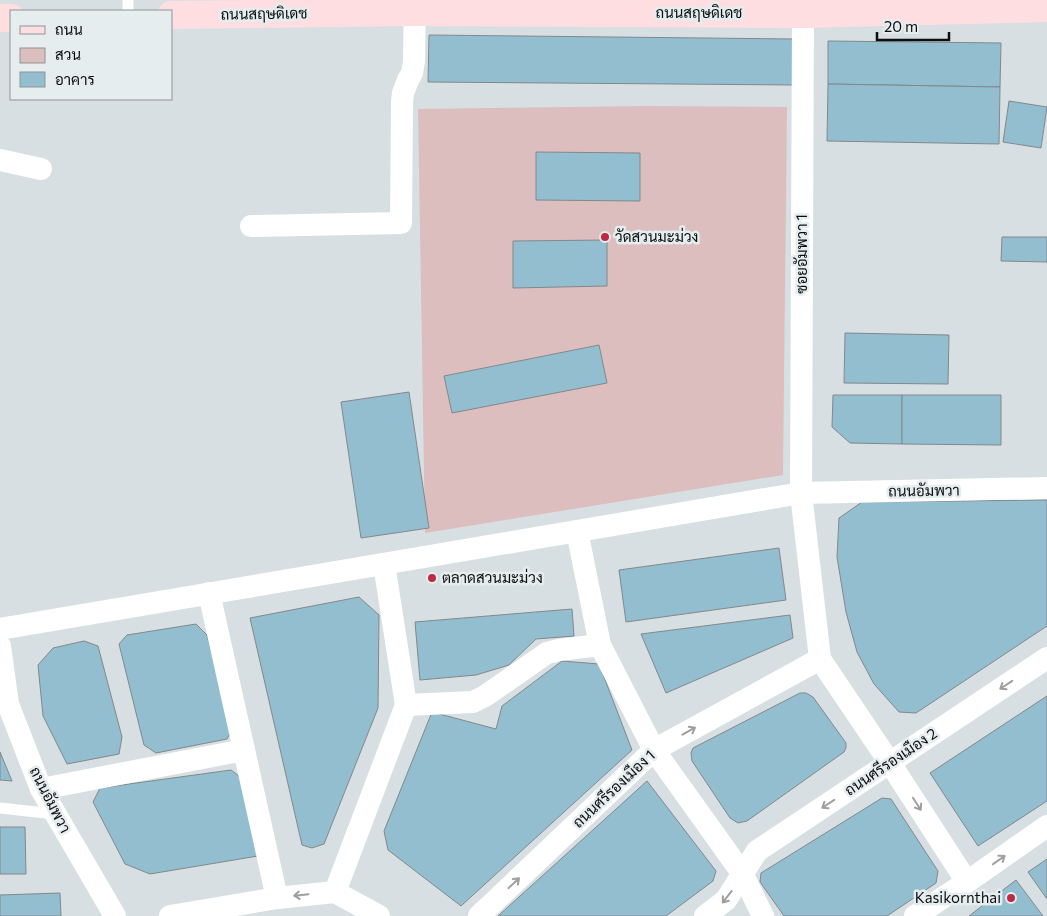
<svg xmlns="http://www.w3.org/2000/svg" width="1047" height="916" font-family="Commissioner,Sarabun,sans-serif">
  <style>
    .green { fill: #dcbebe }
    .building { fill: #92becf; stroke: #82888b }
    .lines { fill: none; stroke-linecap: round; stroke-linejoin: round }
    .lane { stroke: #fff; stroke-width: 11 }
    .street { stroke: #fff; stroke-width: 22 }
    .secondary { stroke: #fedee0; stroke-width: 28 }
    .oneway { stroke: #9e9f9f }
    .poi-dot { fill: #bc2b43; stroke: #e6edef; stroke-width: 2 }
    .labels { text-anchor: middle; stroke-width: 5; stroke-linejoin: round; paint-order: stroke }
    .street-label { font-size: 15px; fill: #0c0f10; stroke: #e6edef }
    .poi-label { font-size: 15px; fill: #0c0f10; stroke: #e6edef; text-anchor: start }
  </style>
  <rect width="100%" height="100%" fill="#d8dfe2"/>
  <path class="green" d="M648,106L787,107L783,475L425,533L418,109Z"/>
  <g class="building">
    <path d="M429,35L794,39V85L428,82Z"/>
    <path d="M828,41L1001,43L1000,87L828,84Z"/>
    <path d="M828,84L1000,87L999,144L827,141Z"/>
    <path d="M1009,101L1047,107L1041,148L1003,142Z"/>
    <path d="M536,152L640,153V201L536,200Z"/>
    <path d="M1002,237H1047V262L1001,261Z"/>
    <path d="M607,240V286L513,288V241Z"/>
    <path d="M845,333L949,335L948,384L844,383Z"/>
    <path d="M599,345L607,383L452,413L444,376Z"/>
    <path d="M409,392L429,528L361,538L341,402Z"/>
    <path d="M833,395H902V444L850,443L832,427Z"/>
    <path d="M902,395H1001V445L902,444Z"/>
    <path d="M1047,500V626L916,713L899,712L874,684L857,652L846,612L837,557L839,518L862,502Z"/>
    <path d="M779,548L786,600L626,622L619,570Z"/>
    <path d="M359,597L379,615L378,708L324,844L312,848L302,845L250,618Z"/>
    <path d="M572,609L574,636L536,639L509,665L476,675L420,680L415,622Z"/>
    <path d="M790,615L793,638L666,693L641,634Z"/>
    <path d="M196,624L207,635L232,730L227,739L156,753L144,745L119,644L127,635Z"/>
    <path d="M84,641L98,646L122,737L119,754L67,764L43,716L38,665L53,648Z"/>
    <path d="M562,661L599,664L632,750L461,906L388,850L384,831L432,712L496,729L502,706Z"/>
    <path d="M800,693H806L813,697L846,743V748L844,752L747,821L738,823L730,818L692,761L691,753L693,748Z"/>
    <path d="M1047,696V801L978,846L930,773Z"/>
    <path d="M0,752L12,781L0,780Z"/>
    <path d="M231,770L243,779L258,856L150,874L125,864L93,802L100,788Z"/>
    <path d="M647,781L716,871L713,881L666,916H498Z"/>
    <path d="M882,798L891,799L938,871L936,883L887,916H784L760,882L761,873Z"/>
    <path d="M0,827H25L26,874H0Z"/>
    <path d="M1047,859V899L1028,872Z"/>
    <path d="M1016,880L1043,916H969Z"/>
    <path d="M60,893L61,916H0V895Z"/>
  </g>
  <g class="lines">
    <g class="lane">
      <path d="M128,11V0"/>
      <path d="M0,808L55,814"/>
    </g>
    <g class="street">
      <path d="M803,14L801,493L820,659L890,763L967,882"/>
      <path d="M0,160L41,169"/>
      <path d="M251,226L401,223L402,102L403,93L408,80L412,73L414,61L415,0"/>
      <path d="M577,531L600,645L654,750L742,873L763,916"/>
      <path d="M209,593L277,898"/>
      <path d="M0,629L801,493L1047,488"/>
      <path d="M0,646L8,704L41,789L115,916"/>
      <path d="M406,705L473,702L485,696L547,653L559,650L600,645"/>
      <path d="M41,789L244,750"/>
      <path d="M335,892L406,705L384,564"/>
      <path d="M170,916L277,898L335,892L379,916"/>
      <path d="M479,916L654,750L820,659"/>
      <path d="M705,916L726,900L757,851L1047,658"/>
      <path d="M915,916L967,882L1047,826"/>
    </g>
    <g class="secondary">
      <path d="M171,15L415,12L803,14L1047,8"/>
      <path d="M0,18H11"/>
    </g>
  </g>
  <defs><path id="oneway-shaft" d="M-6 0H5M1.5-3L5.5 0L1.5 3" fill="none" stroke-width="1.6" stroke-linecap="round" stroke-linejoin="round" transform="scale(1.25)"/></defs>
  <g class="oneway">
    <use href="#oneway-shaft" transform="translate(1006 685) rotate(146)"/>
    <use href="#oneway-shaft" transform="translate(689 731) rotate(-29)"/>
    <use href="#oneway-shaft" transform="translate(828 804) rotate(146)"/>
    <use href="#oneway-shaft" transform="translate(917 804) rotate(57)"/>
    <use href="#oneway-shaft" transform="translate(999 860) rotate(-35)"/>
    <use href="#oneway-shaft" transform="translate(514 883) rotate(-43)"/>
    <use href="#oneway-shaft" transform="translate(301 895) rotate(174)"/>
    <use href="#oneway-shaft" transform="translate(727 897) rotate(128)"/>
  </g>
  <g class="poi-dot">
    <circle cx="605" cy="237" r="5"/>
    <circle cx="432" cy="578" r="5"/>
    <circle cx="1011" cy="898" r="5"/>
  </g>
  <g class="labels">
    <g class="street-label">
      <text x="699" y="18">ถนนสฤษดิเดช</text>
      <text transform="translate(264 14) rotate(-1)" y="5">ถนนสฤษดิเดช</text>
      <text transform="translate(802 254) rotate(-90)" y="5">ซอยอัมพวา 1</text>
      <text transform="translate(924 491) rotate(-1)" y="5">ถนนอัมพวา</text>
      <text transform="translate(891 762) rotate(-34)" y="5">ถนนศรีรองเมือง 2</text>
      <text transform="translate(614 789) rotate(-43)" y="5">ถนนศรีรองเมือง 1</text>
      <text transform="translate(50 800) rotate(63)" y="5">ถนนอัมพวา</text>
    </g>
    <g class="poi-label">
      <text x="615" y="242">วัดสวนมะม่วง</text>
      <text x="442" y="583">ตลาดสวนมะม่วง</text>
      <text x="1001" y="903" text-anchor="end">Kasikornthai</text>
    </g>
  </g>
  <rect x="10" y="10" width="162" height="90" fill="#e6edef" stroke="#8f9496"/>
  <rect x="20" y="26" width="25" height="8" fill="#fedee0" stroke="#8f9496"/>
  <text x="55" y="35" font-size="15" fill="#0c0f10">ถนน</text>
  <rect x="20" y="48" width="25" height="15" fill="#dcbebe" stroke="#8f9496"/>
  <text x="55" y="60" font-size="15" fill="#0c0f10">สวน</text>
  <rect x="20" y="72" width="25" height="15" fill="#92becf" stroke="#8f9496"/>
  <text x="55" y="85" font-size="15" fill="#0c0f10">อาคาร</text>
  <path d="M877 32v8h72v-8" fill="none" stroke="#0c0f10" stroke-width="2.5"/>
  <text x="884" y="32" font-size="15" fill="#0c0f10" stroke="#e6edef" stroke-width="4" paint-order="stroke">20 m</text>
</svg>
